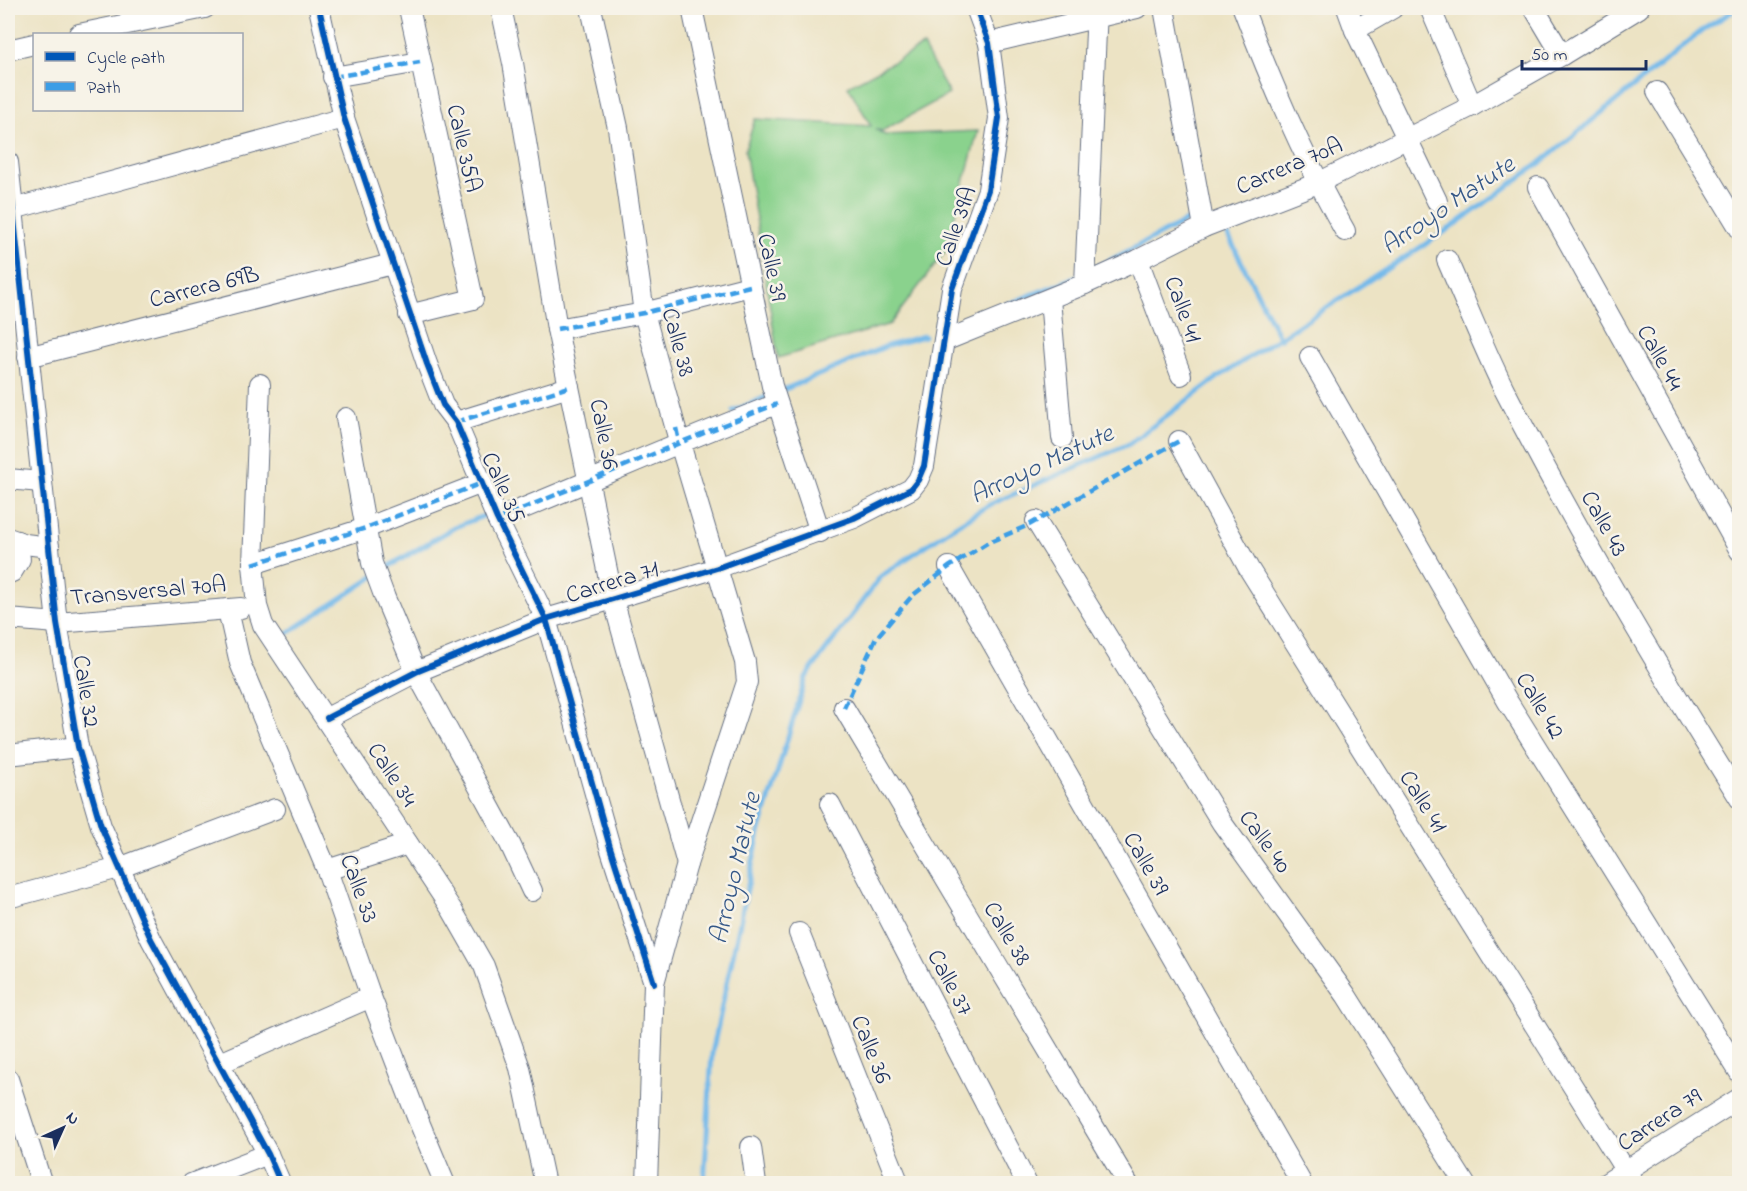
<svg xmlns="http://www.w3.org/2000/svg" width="1747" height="1191" font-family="'Indie Flower',sans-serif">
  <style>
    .green { fill: #8ad28d; stroke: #528076; stroke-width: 1.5 }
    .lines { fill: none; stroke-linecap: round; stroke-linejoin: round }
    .stream { stroke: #73b9ea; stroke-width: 5 }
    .minor-casing { stroke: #646e82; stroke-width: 22 }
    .minor { stroke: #fff; stroke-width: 20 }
    .quiet { stroke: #3b9de6; stroke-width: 4.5; stroke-dasharray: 9 4.5; stroke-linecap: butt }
    .cycleway-casing { stroke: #f7f3e8; stroke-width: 10 }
    .cycleway { stroke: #0057b8; stroke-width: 6 }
    .labels { text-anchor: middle; stroke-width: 5; stroke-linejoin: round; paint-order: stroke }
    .street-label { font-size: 24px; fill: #1b2f5e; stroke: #f7f3e8 }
    .water-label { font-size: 26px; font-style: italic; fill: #355888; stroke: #f7f3e8 }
  </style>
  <rect width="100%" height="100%" fill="#f7f3e8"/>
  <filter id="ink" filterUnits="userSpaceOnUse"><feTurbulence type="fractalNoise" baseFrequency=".0167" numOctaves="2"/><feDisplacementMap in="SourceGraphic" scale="12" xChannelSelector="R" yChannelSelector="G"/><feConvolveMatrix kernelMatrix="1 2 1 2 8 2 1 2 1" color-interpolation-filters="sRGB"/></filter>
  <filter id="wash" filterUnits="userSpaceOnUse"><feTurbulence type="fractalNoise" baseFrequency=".008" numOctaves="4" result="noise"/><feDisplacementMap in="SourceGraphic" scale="24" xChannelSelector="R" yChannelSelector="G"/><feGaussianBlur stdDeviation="1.35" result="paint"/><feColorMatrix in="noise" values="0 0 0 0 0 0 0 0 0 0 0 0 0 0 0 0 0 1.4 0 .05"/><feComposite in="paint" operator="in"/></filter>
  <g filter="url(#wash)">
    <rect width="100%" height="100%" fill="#ece3c4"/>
    <path class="green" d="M923,46L949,94L882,131L875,129L885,135L978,131L945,252L890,324L778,358L745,150L755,119L871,126L848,86Z"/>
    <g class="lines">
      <g class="stream">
        <path d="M1228,235L1280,339"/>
        <path d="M1097,267L1192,218"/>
        <path d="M951,327L1076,277"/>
        <path d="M733,411L887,346L924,336"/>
        <path d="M285,635L393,564L455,527L489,514"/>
        <path d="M704,1184L712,1053L759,833L806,677L881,576L952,528L991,504L1129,444L1217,378L1452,227L1540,163L1704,29L1738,8"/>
      </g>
    </g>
  </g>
  <g filter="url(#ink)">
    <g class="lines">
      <g class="minor-casing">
        <g id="minor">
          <path d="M319,8L344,118L427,364L443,405L456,422L497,519L546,619L610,847L654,983"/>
          <path d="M409,8L473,299L409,315"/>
          <path d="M501,8L513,63L557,329L613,599L687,864"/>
          <path d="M591,8L618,128L644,313L678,437L745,662L747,682L687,864L654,983L647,1184"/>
          <path d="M692,8L772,386L820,532"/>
          <path d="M1164,8L1204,227"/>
          <path d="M1243,8C1272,85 1304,159 1345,231"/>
          <path d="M1347,8L1355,30L1437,201"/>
          <path d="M1430,8L1472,106"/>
          <path d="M1534,8L1562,55"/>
          <path d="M1355,30L1393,8"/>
          <path d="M79,34L205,8"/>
          <path d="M989,43L1137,8"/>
          <path d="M8,50L34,44"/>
          <path d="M333,77L420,62"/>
          <path d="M1657,92L1740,229"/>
          <path d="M8,162L57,623L78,747L101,826L151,939L268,1154L281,1184"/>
          <path d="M1538,187L1740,551"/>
          <path d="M13,209L344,118"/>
          <path d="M1138,260L1181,375"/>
          <path d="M1447,260C1466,303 1483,347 1504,389C1576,530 1656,665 1740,799"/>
          <path d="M1085,284L1097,8"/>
          <path d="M1050,299L1062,438"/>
          <path d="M557,329L644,313L750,286"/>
          <path d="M944,341L1085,284L1138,260L1204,227L1318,183L1472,106L1562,55L1639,8"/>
          <path d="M28,357L392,264"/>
          <path d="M1310,357L1508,702L1740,1073"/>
          <path d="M260,384L253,564L257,606L263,625L452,910L484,966L520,1068L545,1184"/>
          <path d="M346,418L372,563L385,598L416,672L510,844L532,891"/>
          <path d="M456,422L569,387"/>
          <path d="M1179,441L1249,569L1634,1184"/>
          <path d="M8,479L41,482"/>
          <path d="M497,519C591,481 683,440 777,404"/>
          <path d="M1036,521L1222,823L1346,995L1465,1184"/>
          <path d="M8,538L25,544L49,547"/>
          <path d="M253,564L366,528L482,483"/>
          <path d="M949,567L1302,1184"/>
          <path d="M8,573L12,572L20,559L17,541"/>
          <path d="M228,610L240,663L327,870L371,997L417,1117L445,1184"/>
          <path d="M8,619L57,623L241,608"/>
          <path d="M844,708L1128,1184"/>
          <path d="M327,718L416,672L546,619L717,568L854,518L911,489L918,480L924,466L952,289L988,190L999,118L989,43L976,8"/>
          <path d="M8,755L78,747"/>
          <path d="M830,804L1027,1184"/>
          <path d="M327,870L408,844"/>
          <path d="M8,898L119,868L275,809"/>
          <path d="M799,933L899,1184"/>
          <path d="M218,1064L371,997"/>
          <path d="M8,1079L42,1184"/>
          <path d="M751,1147L756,1184"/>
          <path d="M191,1184L268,1154"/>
          <path d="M1605,1184L1740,1098"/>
        </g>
      </g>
      <use href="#minor" class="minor"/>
      <g class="quiet">
        <path d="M333,77L420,62"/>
        <path d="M557,329L644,313L750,286"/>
        <path d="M456,422L569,387"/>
        <path d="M676,428L678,437"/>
        <path d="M497,519C591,481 683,440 777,404"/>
        <path d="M253,564L366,528L482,483"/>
        <path d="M844,708L876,638L912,596L949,567L987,543L1029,525L1179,441"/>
      </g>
      <g class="cycleway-casing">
        <g id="cycleway">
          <path d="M319,8L344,118L427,364L443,405L456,422L497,519L546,619L610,847L654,983"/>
          <path d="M8,162L57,623L78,747L101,826L151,939L268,1154L281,1184"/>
          <path d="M327,718L416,672L546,619L717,568L854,518L911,489L918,480L924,466L952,289L988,190L999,118L989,43L976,8"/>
        </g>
      </g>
      <use href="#cycleway" class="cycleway"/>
    </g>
  </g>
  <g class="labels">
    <g class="street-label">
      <text transform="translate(465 148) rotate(77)" y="8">Calle 35A</text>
      <text transform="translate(1289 165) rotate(-23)" y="8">Carrera 70A</text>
      <text transform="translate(955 226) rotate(-71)" y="8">Calle 39A</text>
      <text transform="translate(773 267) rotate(78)" y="8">Calle 39</text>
      <text transform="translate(204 286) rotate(-14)" y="8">Carrera 69B</text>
      <text transform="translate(1184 309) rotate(70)" y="8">Calle 41</text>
      <text transform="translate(679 342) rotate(75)" y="8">Calle 38</text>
      <text transform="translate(1661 357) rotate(61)" y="8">Calle 44</text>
      <text transform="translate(605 434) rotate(79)" y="8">Calle 36</text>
      <text transform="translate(504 487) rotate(66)" y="8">Calle 35</text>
      <text transform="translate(1605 523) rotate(61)" y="8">Calle 43</text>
      <text transform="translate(612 581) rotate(-17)" y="8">Carrera 71</text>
      <text transform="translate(148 590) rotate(-5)" y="8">Transversal 70A</text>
      <text transform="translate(87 691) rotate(81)" y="8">Calle 32</text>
      <text transform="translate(1541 705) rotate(59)" y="8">Calle 42</text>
      <text transform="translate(393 774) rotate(57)" y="8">Calle 34</text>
      <text transform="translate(1424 801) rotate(58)" y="8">Calle 41</text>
      <text transform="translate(1266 841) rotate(54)" y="8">Calle 40</text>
      <text transform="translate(1147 863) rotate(60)" y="8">Calle 39</text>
      <text transform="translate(360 888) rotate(70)" y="8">Calle 33</text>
      <text transform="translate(1008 933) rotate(59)" y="8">Calle 38</text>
      <text transform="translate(951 982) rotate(62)" y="8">Calle 37</text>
      <text transform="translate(872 1049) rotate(68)" y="8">Calle 36</text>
      <text transform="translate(1659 1119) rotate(-33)" y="8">Carrera 79</text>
    </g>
    <g class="water-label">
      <text transform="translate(1447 204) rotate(-34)" y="9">Arroyo Matute</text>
      <text transform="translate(1041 463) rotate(-25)" y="9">Arroyo Matute</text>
      <text transform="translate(734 868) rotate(-77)" y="9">Arroyo Matute</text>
    </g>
  </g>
  <rect width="1747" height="1191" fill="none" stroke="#f7f3e8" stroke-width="30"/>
  <rect x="33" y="33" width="210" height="78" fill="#f7f3e8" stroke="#9fa5b1" stroke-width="1.5"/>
  <rect x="45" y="52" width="30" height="9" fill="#0057b8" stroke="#9fa5b1" stroke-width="1.5"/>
  <text x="87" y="63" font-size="18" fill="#1b2f5e">Cycle path</text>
  <rect x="45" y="82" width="30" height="9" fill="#3b9de6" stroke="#9fa5b1" stroke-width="1.5"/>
  <text x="87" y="93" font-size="18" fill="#1b2f5e">Path</text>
  <g transform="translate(63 1128) rotate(45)" stroke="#f7f3e8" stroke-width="4.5" paint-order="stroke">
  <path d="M0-4.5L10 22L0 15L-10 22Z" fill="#1b2f5e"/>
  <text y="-9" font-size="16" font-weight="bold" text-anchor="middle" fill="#1b2f5e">N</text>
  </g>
  <path d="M1522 60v9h124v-9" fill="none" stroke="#1b2f5e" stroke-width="3"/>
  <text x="1531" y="60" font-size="18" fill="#1b2f5e" stroke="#f7f3e8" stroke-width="4.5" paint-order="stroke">50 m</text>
</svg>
